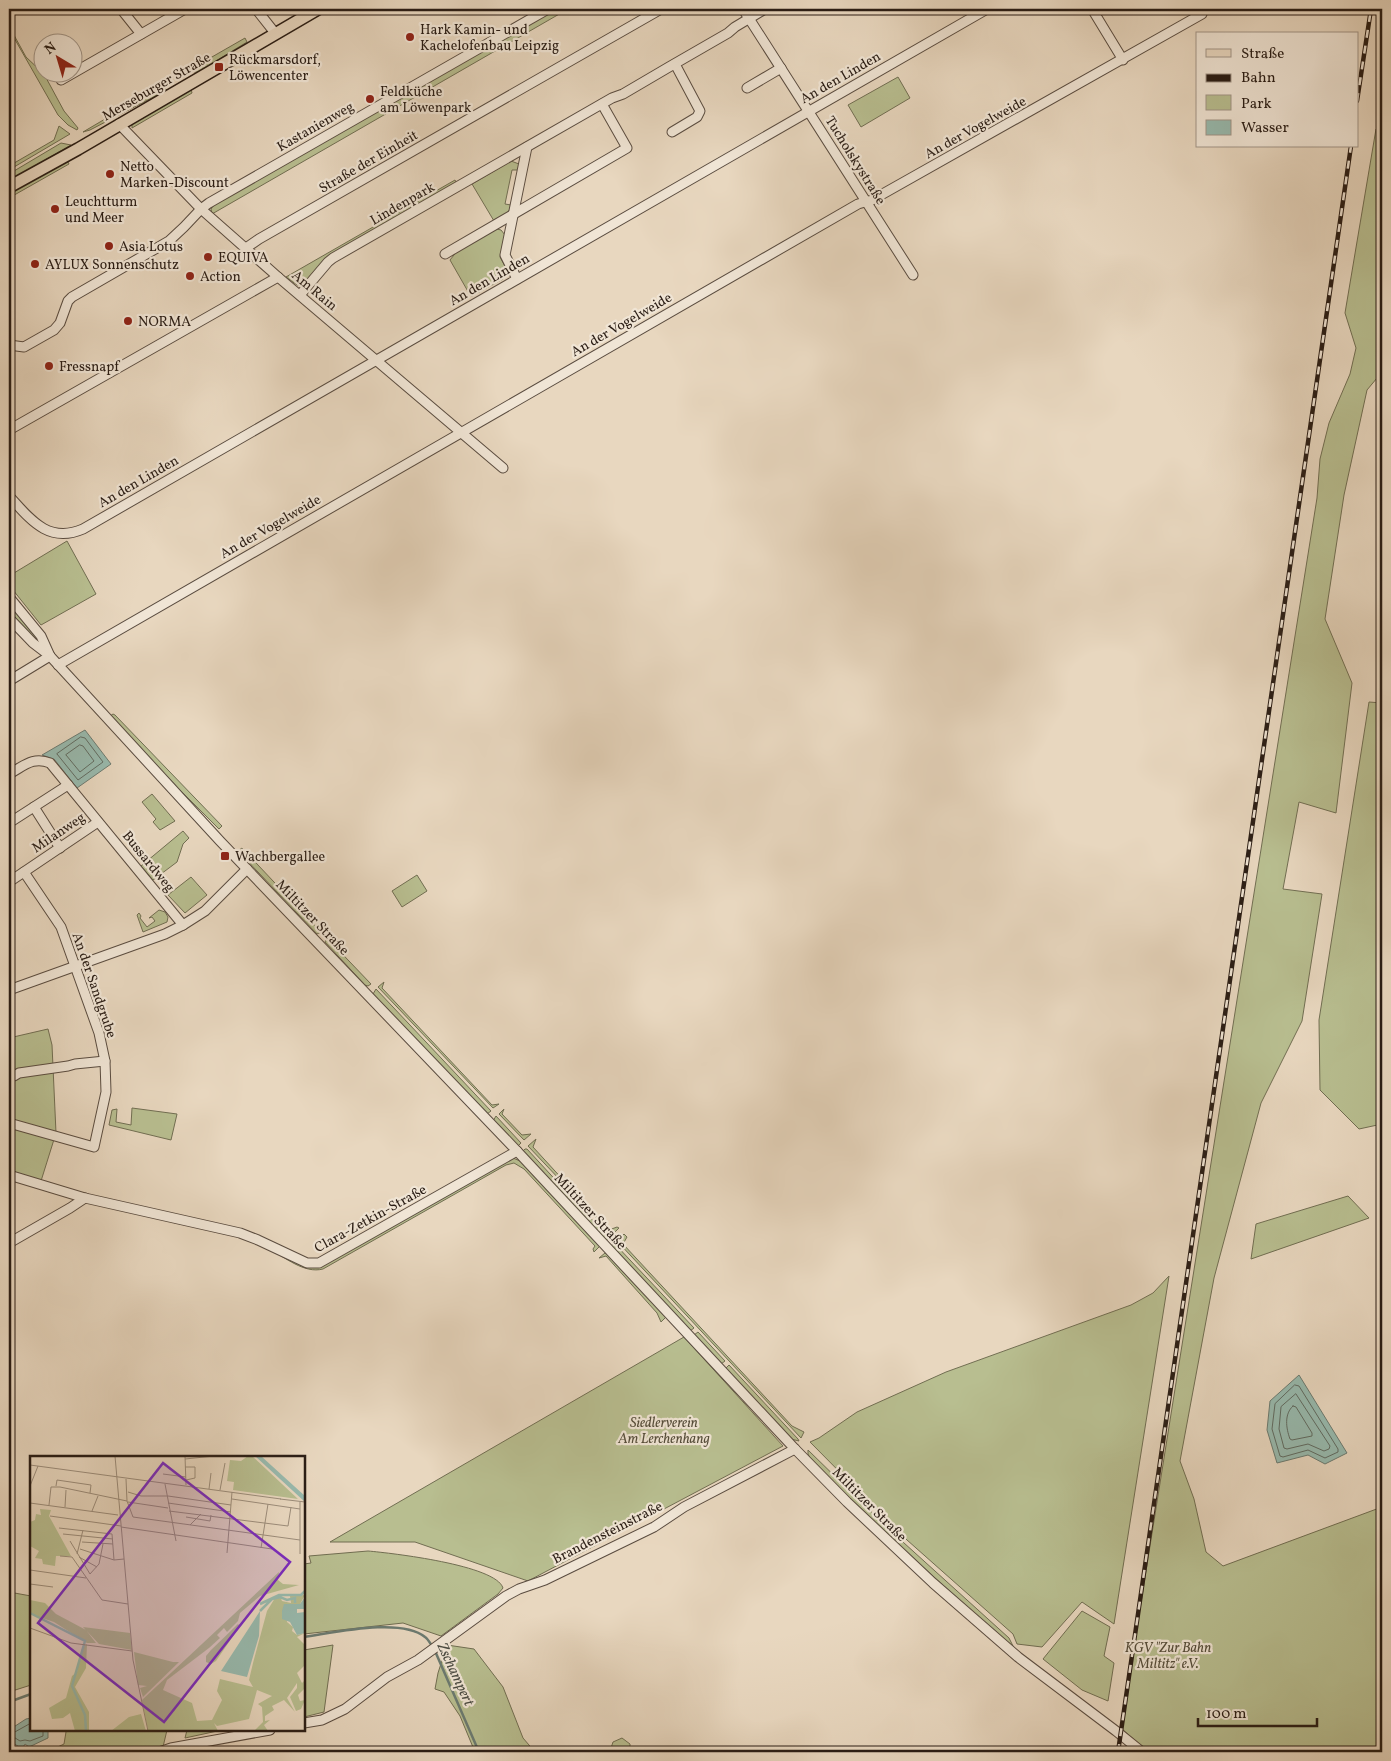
<svg xmlns="http://www.w3.org/2000/svg" width="1391" height="1761" font-family="Vollkorn,serif">
  <style>
    .green { fill: #b8be90; stroke: #716e52 }
    .water { fill: #98baae; stroke: #6c7b71 }
    .lines { fill: none; stroke-linecap: round; stroke-linejoin: round }
    .shore { stroke: #616c62; stroke-width: 1 }
    .stream { stroke: #6c7b71; stroke-width: 2.5 }
    .minor-casing { stroke: #5a4c40; stroke-width: 11 }
    .major-casing { stroke: #2a1d15; stroke-width: 14 }
    .minor { stroke: #f0e5d5; stroke-width: 9 }
    .major { stroke: #e8d7bf; stroke-width: 11 }
    .rail-casing { stroke: #2a1d15; stroke-width: 4.5 }
    .rail { stroke: #f0e5d5; stroke-width: 2.5; stroke-dasharray: 8; stroke-linecap: butt }
    .poi-dot { fill: #8f2418; stroke: #f0e5d5; stroke-width: 2 }
    .labels { text-anchor: middle; stroke-width: 4.5; stroke-linejoin: round; paint-order: stroke }
    .poi-label { font-size: 14px; fill: #2a1d15; stroke: #f0e5d5; text-anchor: start }
    .street-label { font-size: 14px; fill: #2a1d15; stroke: #f0e5d5 }
    .park-label { font-size: 14px; font-style: italic; fill: #554d3a; stroke: #f0e5d5 }
    .water-label { font-size: 15px; font-style: italic; fill: #4b4c43; stroke: #f0e5d5 }
    .inset-river { fill: none; stroke: #98baae; stroke-width: 2.5 }
    .inset-road { fill: none; stroke: #9c8d7b; stroke-width: 1 }
    .view { fill: #7b2cbf; fill-opacity: 0.15; stroke: #7b2cbf; stroke-width: 2.5 }
    .inset-edge { fill: none; stroke: #2a1d15; stroke-width: 2.5 }
  </style>
  <rect width="100%" height="100%" fill="#e8d7bf"/>
  <filter id="stains"><feTurbulence type="fractalNoise" baseFrequency=".004" numOctaves="4"/><feColorMatrix values="0 0 0 0 .2 0 0 0 0 .09 0 0 0 0 .02 0 0 0 .5 -.17"/></filter>
  <radialGradient id="worn" r=".72"><stop offset=".6" stop-color="#630" stop-opacity="0"/><stop offset="1" stop-color="#630" stop-opacity=".3"/></radialGradient>
  <g class="green">
    <path d="M555,9H568L212,214L211,209L215,204Z"/>
    <path d="M9,26L26,57L44,74L64,111L78,128L77,130L68,125L58,115L9,29Z"/>
    <path d="M245,38L247,42L198,72H194L191,69Z"/>
    <path d="M898,77L910,98L861,127L848,105Z"/>
    <path d="M161,86L167,90L90,130L83,132Z"/>
    <path d="M191,89L192,93L132,128V123Z"/>
    <path d="M59,126L70,134L9,170V166L54,140Z"/>
    <path d="M1376,129L1382,132V372L1367,390L1344,495L1325,619L1352,683L1336,813L1299,802L1283,889L1322,894L1302,1021L1261,1103L1214,1278L1180,1461L1194,1499L1206,1552L1223,1566L1382,1507V1752H1148L1121,1728L1317,498L1320,459L1329,423L1350,374L1356,348L1345,313Z"/>
    <path d="M61,143L71,145L9,181V174Z"/>
    <path d="M511,161L519,164L518,170H512L505,204L511,205C510,214 501,217 494,221L472,184Z"/>
    <path d="M68,162L69,164L9,198V192L56,166Z"/>
    <path d="M455,180L457,184L330,258L305,284L297,285L286,277Z"/>
    <path d="M497,229L501,230L505,235L500,257L507,270V275L503,279L472,296L470,295L450,260L458,250Z"/>
    <path d="M67,541L96,594L41,625L9,585V576Z"/>
    <path d="M9,603L41,639L36,644L9,612Z"/>
    <path d="M1369,702L1382,703V1124L1359,1129L1320,1090L1319,1020Z"/>
    <path d="M113,714L115,715L222,826L219,829L178,788L110,716Z"/>
    <path d="M152,794L175,821L160,830L153,822L156,819L142,802Z"/>
    <path d="M183,831L189,838L183,844L177,862L153,880L141,866Z"/>
    <path d="M242,848L321,932L317,934L238,851Z"/>
    <path d="M417,875L427,891L402,907L392,891Z"/>
    <path d="M191,877L207,895L185,913L168,895Z"/>
    <path d="M159,910L165,912L168,917L167,922L143,932L137,915L139,913L141,916L140,918L147,927L155,921L152,917L149,918Z"/>
    <path d="M327,938L371,984L368,986L365,985L325,942Z"/>
    <path d="M384,982L382,988L492,1105L499,1104L493,1108L378,987Z"/>
    <path d="M376,989L491,1111L487,1114L373,994Z"/>
    <path d="M48,1029L52,1045L56,1133L41,1181L9,1170V1038Z"/>
    <path d="M132,1108L177,1114L171,1140L109,1125L112,1110L117,1109L116,1122L131,1125Z"/>
    <path d="M504,1109L502,1114L522,1135L531,1134L524,1140L499,1114Z"/>
    <path d="M496,1116L521,1143L518,1146L493,1121Z"/>
    <path d="M536,1139L533,1147L609,1230L617,1227L619,1228L612,1235L528,1146Z"/>
    <path d="M525,1149H527L609,1238L606,1241L522,1152Z"/>
    <path d="M513,1158L520,1161L527,1167L600,1246L594,1252L593,1249L595,1246L524,1169L514,1163L506,1165L323,1269C304,1274 285,1257 269,1249C239,1234 204,1229 171,1222L175,1220L221,1230L257,1241L306,1266L319,1265Z"/>
    <path d="M1348,1196L1369,1218L1251,1259L1256,1224Z"/>
    <path d="M624,1234L627,1237L623,1244L792,1426L804,1432L801,1438L617,1241Z"/>
    <path d="M614,1243L694,1328L690,1331L611,1246Z"/>
    <path d="M605,1253H606L666,1317L661,1322L657,1313L606,1256L599,1258Z"/>
    <path d="M1169,1276L1114,1624L1082,1602L1042,1647L1017,1644L1013,1634L907,1540L810,1442L819,1438L857,1412L946,1372L1131,1305L1153,1293Z"/>
    <path d="M698,1332L725,1361L721,1364L694,1335Z"/>
    <path d="M684,1337L783,1446L528,1581L415,1542H330Z"/>
    <path d="M729,1365L798,1439L799,1441L791,1439L725,1369Z"/>
    <path d="M808,1450L893,1533L1009,1638L1014,1648C944,1587 875,1525 810,1458L808,1454Z"/>
    <path d="M368,1551C391,1553 496,1565 503,1588L498,1594L441,1636L403,1623L304,1634V1564L311,1563L309,1556Z"/>
    <path d="M9,1592L31,1596V1685L9,1692Z"/>
    <path d="M1082,1611L1110,1627L1104,1656L1114,1663L1108,1701L1082,1690L1043,1659Z"/>
    <path d="M333,1645L324,1712L304,1717V1650Z"/>
    <path d="M447,1645L474,1649L503,1687L523,1738L535,1752H475L460,1716L444,1692L435,1689L438,1673Z"/>
    <path d="M68,1730H167L163,1747L150,1752H47L64,1744L66,1732Z"/>
    <path d="M187,1730H222L185,1738Z"/>
    <path d="M622,1738L630,1744V1752H612L611,1748L613,1742Z"/>
  </g>
  <g class="water">
    <path d="M85,730L111,764L77,788L54,759L42,755Z"/>
    <path d="M1299,1375L1347,1453L1325,1464L1308,1455L1277,1463L1267,1430L1270,1401Z"/>
    <path d="M31,1718V1730H48V1738L29,1747L25,1744L22,1749L9,1740V1730L26,1719Z"/>
  </g>
  <g class="lines">
    <g class="shore">
      <path d="M81,737L85,738L103,762L78,780L57,754Z"/>
      <path d="M80,745L83,746L94,761L80,772L66,755Z"/>
      <path d="M1295,1385L1299,1386L1338,1449V1452L1325,1458L1308,1450L1283,1457L1280,1456L1272,1429L1275,1404Z"/>
      <path d="M1296,1394L1330,1446L1329,1449L1324,1451L1308,1444L1287,1449L1284,1448L1279,1429L1281,1407Z"/>
      <path d="M1293,1406L1296,1407L1312,1433V1436L1292,1440L1290,1439C1286,1428 1284,1414 1293,1406Z"/>
      <path d="M31,1723L13,1733L12,1736L20,1741L25,1740L30,1741L43,1736V1730"/>
    </g>
    <g class="stream">
      <path d="M304,1637C333,1633 401,1617 425,1637C428,1639 430,1643 432,1646"/>
      <path d="M435,1651L479,1752"/>
      <path d="M9,1702L31,1694"/>
    </g>
    <g class="minor-casing">
      <g id="minor">
        <path d="M121,9L141,34"/>
        <path d="M256,9L275,33"/>
        <path d="M743,9L913,275"/>
        <path d="M1092,9L1123,60"/>
        <path d="M61,80L185,9"/>
        <path d="M747,88L781,68"/>
        <path d="M119,124L201,209L278,277L503,468"/>
        <path d="M672,132L697,117L700,111L675,64"/>
        <path d="M246,248L259,239L661,9"/>
        <path d="M445,254L627,148L602,104"/>
        <path d="M517,279L505,255L527,147"/>
        <path d="M300,295L328,262L333,258L612,98L623,94L669,67L728,33L735,27L765,9"/>
        <path d="M9,345L24,347L54,330L60,323L68,301L72,297L169,241L184,227L201,209L209,203L548,9"/>
        <path d="M9,430L278,277"/>
        <path d="M9,496C30,519 48,544 83,529L987,9"/>
        <path d="M9,597L41,636L50,656"/>
        <path d="M9,618L33,643L50,656L220,841L517,1151L795,1449L847,1502L933,1583L1018,1657L1116,1731L1142,1752"/>
        <path d="M58,665L858,204L872,200L1202,14"/>
        <path d="M9,681L50,656"/>
        <path d="M9,774C24,766 33,756 50,763L183,925L205,911L247,869"/>
        <path d="M34,807L60,848"/>
        <path d="M9,823L68,785"/>
        <path d="M9,882L98,822"/>
        <path d="M9,990L165,934L183,925"/>
        <path d="M9,1075L14,1076L19,1073L68,1066L75,1064L105,1061"/>
        <path d="M9,1123L94,1147L106,1092L105,1061L99,1033L61,927L24,872"/>
        <path d="M9,1175L85,1198L240,1233L258,1240L307,1263H319L517,1151"/>
        <path d="M9,1243L70,1208L85,1198"/>
        <path d="M304,1723L322,1720L345,1709L387,1677L418,1660L506,1596L519,1589L545,1580L654,1527L684,1507L795,1449"/>
        <path d="M159,1752L171,1748L270,1730"/>
      </g>
    </g>
    <g class="major-casing">
      <path id="major" d="M9,187L78,149L318,9"/>
    </g>
    <use href="#minor" class="minor"/>
    <use href="#major" class="major"/>
    <g class="rail-casing">
      <g id="rail">
        <path d="M1357,101L1371,9"/>
        <path d="M1118,1752L1351,146"/>
      </g>
    </g>
    <use href="#rail" class="rail"/>
  </g>
  <g class="poi-dot">
    <circle cx="410" cy="37" r="5"/>
    <rect x="214" y="62" width="10" height="10" rx="2.5"/>
    <circle cx="370" cy="99" r="5"/>
    <circle cx="110" cy="174" r="5"/>
    <circle cx="55" cy="209" r="5"/>
    <circle cx="109" cy="246" r="5"/>
    <circle cx="208" cy="257" r="5"/>
    <circle cx="35" cy="264" r="5"/>
    <circle cx="190" cy="276" r="5"/>
    <circle cx="128" cy="321" r="5"/>
    <circle cx="49" cy="366" r="5"/>
    <rect x="220" y="851" width="10" height="10" rx="2.5"/>
  </g>
  <g class="labels">
    <g class="poi-label">
      <text x="420" y="34">Hark Kamin- und<tspan x="420" dy="16">Kachelofenbau Leipzig</tspan></text>
      <text x="229" y="64">Rückmarsdorf,<tspan x="229" dy="16">Löwencenter</tspan></text>
      <text x="380" y="96">Feldküche<tspan x="380" dy="16">am Löwenpark</tspan></text>
      <text x="120" y="171">Netto<tspan x="120" dy="16">Marken-Discount</tspan></text>
      <text x="65" y="206">Leuchtturm<tspan x="65" dy="16">und Meer</tspan></text>
      <text x="119" y="251">Asia Lotus</text>
      <text x="218" y="262">EQUIVA</text>
      <text x="45" y="269">AYLUX Sonnenschutz</text>
      <text x="200" y="281">Action</text>
      <text x="138" y="326">NORMA</text>
      <text x="59" y="371">Fressnapf</text>
      <text x="235" y="861">Wachbergallee</text>
    </g>
    <g class="street-label">
      <text transform="translate(840 77) rotate(-30)" y="5">An den Linden</text>
      <text transform="translate(156 86) rotate(-30)" y="5">Merseburger Straße</text>
      <text transform="translate(315 126) rotate(-30)" y="5">Kastanienweg</text>
      <text transform="translate(975 127) rotate(-29)" y="5">An der Vogelweide</text>
      <text transform="translate(856 160) rotate(58)" y="5">Tucholskystraße</text>
      <text transform="translate(368 161) rotate(-30)" y="5">Straße der Einheit</text>
      <text transform="translate(402 203) rotate(-30)" y="5">Lindenpark</text>
      <text transform="translate(489 279) rotate(-30)" y="5">An den Linden</text>
      <text transform="translate(315 290) rotate(40)" y="5">Am Rain</text>
      <text transform="translate(621 324) rotate(-30)" y="5">An der Vogelweide</text>
      <text transform="translate(138 481) rotate(-30)" y="5">An den Linden</text>
      <text transform="translate(270 526) rotate(-30)" y="5">An der Vogelweide</text>
      <text transform="translate(58 832) rotate(-34)" y="5">Milanweg</text>
      <text transform="translate(149 861) rotate(51)" y="5">Bussardweg</text>
      <text transform="translate(313 917) rotate(46)" y="5">Miltitzer Straße</text>
      <text transform="translate(95 985) rotate(71)" y="5">An der Sandgrube</text>
      <text transform="translate(591 1211) rotate(47)" y="5">Miltitzer Straße</text>
      <text transform="translate(370 1218) rotate(-29)" y="5">Clara-Zetkin-Straße</text>
      <text transform="translate(870 1504) rotate(45)" y="5">Miltitzer Straße</text>
      <text transform="translate(607 1532) rotate(-27)" y="5">Brandensteinstraße</text>
    </g>
    <g class="park-label">
      <text x="664" y="1427">Siedlerverein<tspan x="664" dy="16">Am Lerchenhang</tspan></text>
      <text x="1168" y="1652">KGV "Zur Bahn<tspan x="1168" dy="16">Miltitz" e.V.</tspan></text>
    </g>
    <g class="water-label">
      <text transform="translate(456 1674) rotate(65)" y="5">Zschampert</text>
    </g>
  </g>
  <g transform="translate(30 1456)">
    <rect width="275" height="275" fill="#e8d7bf"/>
    <path d="M218,0H222L268,43L203,34L204,26L197,25L200,4L211,5ZM10,53L21,54L19,60L41,100H26L25,110L13,108L12,103L5,102L9,95L0,90V66L5,64L6,58L11,59ZM249,116L248,124L253,128L269,129L230,140L210,157L208,165L197,176L194,172L187,179L190,182L179,192L137,224L133,234L162,247L167,265L182,264L192,244L187,235L190,223L223,231L219,224L223,207L237,155L245,142L250,140L252,145L261,147L260,140L275,139L270,148L255,149L257,166L263,171L262,175L267,179L275,177L267,181L275,189V209L267,217L272,227L275,224V232L268,239L270,245L275,244L271,253L266,255L260,241L267,232V227L257,242L265,256L254,244L242,250L244,254L235,260V265L240,264L234,269L238,275H224L233,266L232,251L228,248L242,240L227,234L219,263L187,270L184,267L188,275H118L112,244ZM0,144L15,147L26,158L56,174L66,187H57L24,166L0,158ZM208,168L210,170L186,205L181,208L176,206V200L181,194ZM53,171L100,177L102,194L69,188ZM57,188L56,212L45,231L59,256V275H45L40,257L33,262L22,263L19,252L36,242L42,220L47,216L52,192ZM104,196L143,206H149L113,241L110,232L117,230L108,229ZM111,258L116,275H81L99,261Z" fill="#b8be90"/>
    <path d="M225,0H231L275,40V46ZM275,141V153H267V157L275,156V177L267,179L260,166L252,163V155L254,148H270ZM230,155L229,180L217,221L191,215Z" fill="#98baae"/>
    <path class="inset-river" d="M230,148L249,139H271L275,135M230,155L242,143L250,141L257,144L265,142V147M0,157L55,185L42,230L55,259L56,275"/>
    <path class="inset-road" d="M85,0L103,204L118,275M155,0L156,29M155,3L184,0M0,9L251,43M155,11H165V22L156,24M133,18L156,21M96,23L97,45M135,28L146,85M0,30L8,10M26,30L27,24L61,29L60,37M179,33L181,17M190,34L195,7M98,36L111,40H138L201,49M202,43L270,53M250,43L275,46M98,46L138,52M270,46V98M0,47L88,59M138,47L201,56M19,49L21,31H30L97,45L103,61L270,84M35,51L36,34M62,55L68,40M139,55L258,70L261,51M20,60L91,70M156,61L180,65L181,59M160,69L171,58M91,71L242,93M29,72L82,78L84,104L94,103M33,78L83,83M40,85L60,118L69,108L73,88M52,86L83,88M231,92L238,48M50,93L84,104M197,97L202,36M47,98L53,74M30,100L42,101L72,144L98,148M49,101L67,111M0,114L56,122M0,128L23,131M0,172L41,187L102,195"/>
    <path class="view" d="M133,7L260,106L134,266L8,167Z"/>
    <rect width="275" height="275" class="inset-edge"/>
  </g>
  <rect width="1391" height="1761" fill="none" stroke="#e8d7bf" stroke-width="30"/>
  <rect x="10" y="10" width="1371" height="1741" fill="none" stroke="#2a1d15" stroke-width="2.5"/>
  <rect x="15" y="15" width="1361" height="1731" fill="none" stroke="#2a1d15"/>
  <rect x="1196" y="32" width="162" height="115" fill="#f0e5d5" stroke="#a19588"/>
  <rect x="1206" y="49" width="25" height="8" fill="#e8d7bf" stroke="#a19588"/>
  <text x="1241" y="58" font-size="15" fill="#2a1d15">Straße</text>
  <rect x="1206" y="74" width="25" height="8" fill="#2a1d15" stroke="#a19588"/>
  <text x="1241" y="82" font-size="15" fill="#2a1d15">Bahn</text>
  <rect x="1206" y="95" width="25" height="15" fill="#b8be90" stroke="#a19588"/>
  <text x="1241" y="108" font-size="15" fill="#2a1d15">Park</text>
  <rect x="1206" y="120" width="25" height="15" fill="#98baae" stroke="#a19588"/>
  <text x="1241" y="132" font-size="15" fill="#2a1d15">Wasser</text>
  <g transform="translate(58 58) rotate(322)"><circle r="24" fill="#f0e5d5" stroke="#a19588"/>
  <path d="M0-4L9 19L0 12L-9 19Z" fill="#8f2418"/>
  <text y="-8" font-size="14" font-weight="bold" text-anchor="middle" fill="#2a1d15">N</text>
  </g>
  <path d="M1198 1718v8h119v-8" fill="none" stroke="#2a1d15" stroke-width="2.5"/>
  <text x="1206" y="1718" font-size="15" fill="#2a1d15" stroke="#f0e5d5" stroke-width="4" paint-order="stroke">100 m</text>
  <rect width="100%" height="100%" filter="url(#stains)"/>
  <rect width="100%" height="100%" fill="url(#worn)"/>
</svg>
